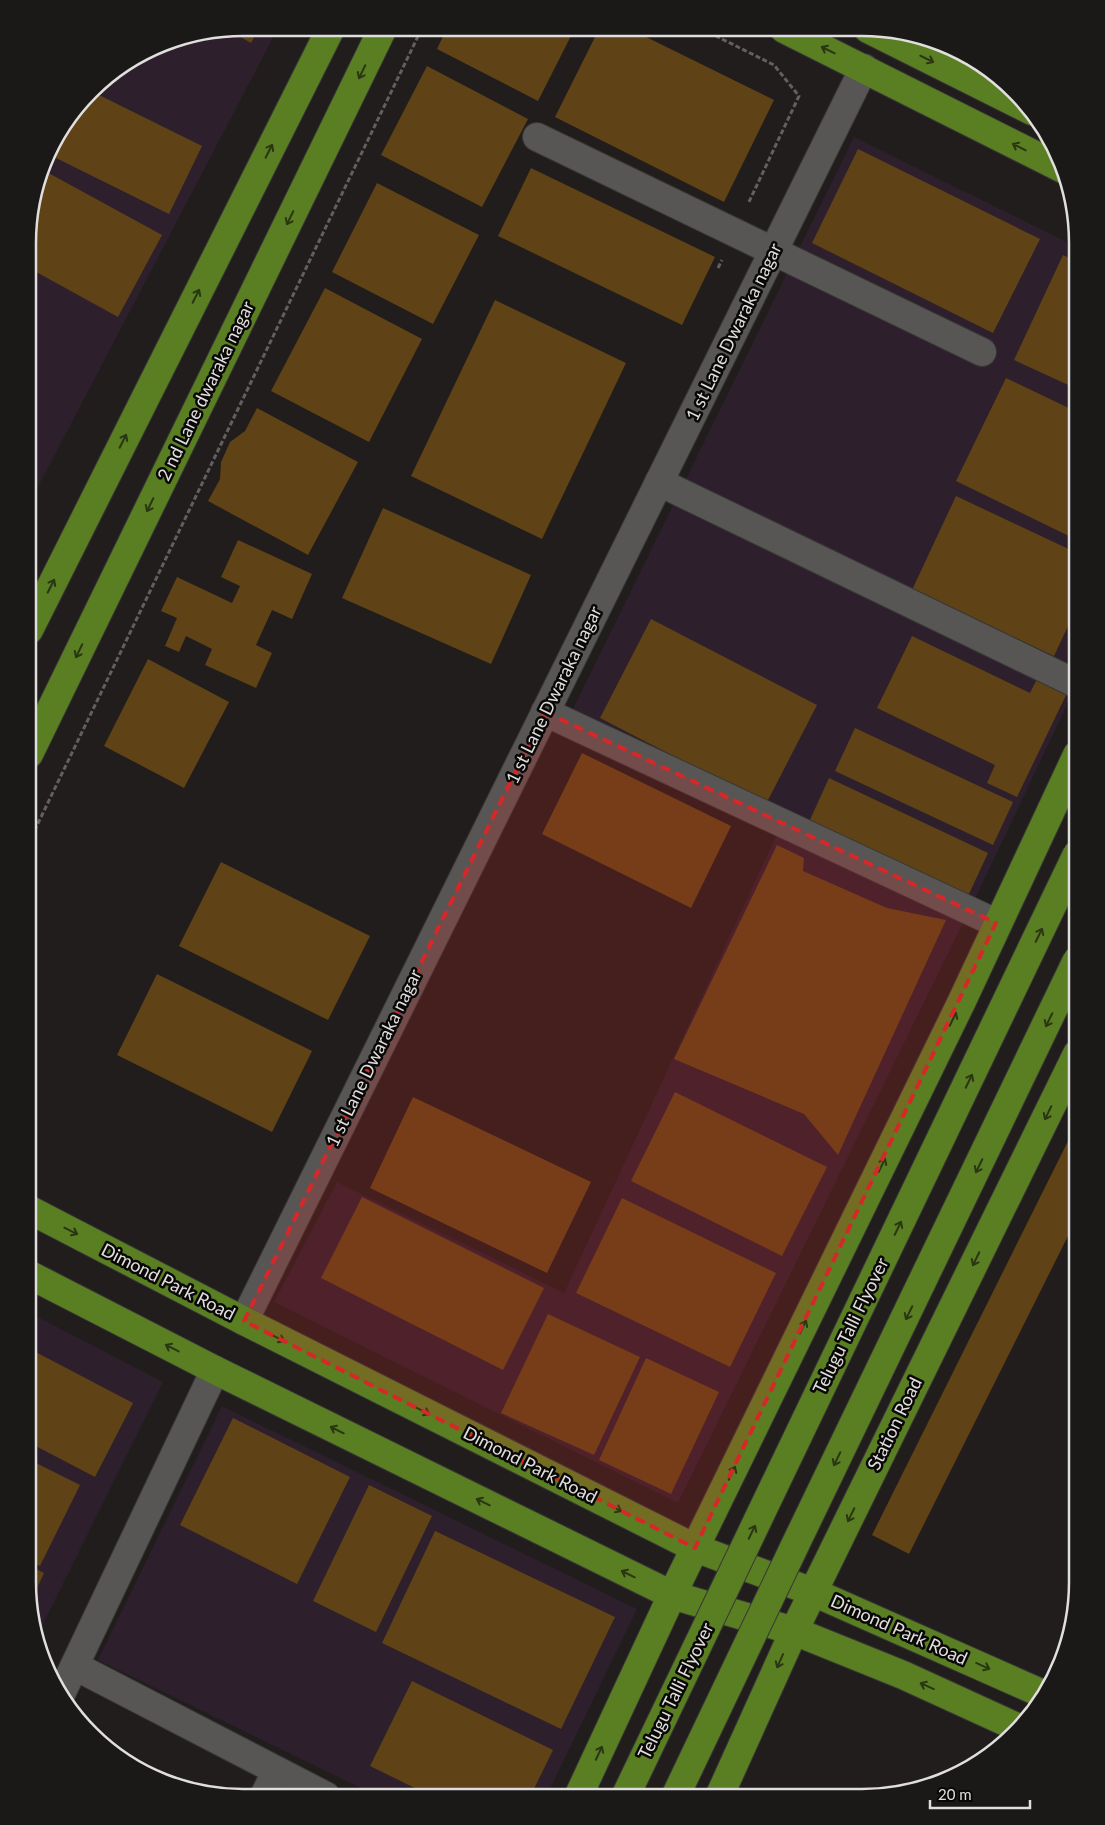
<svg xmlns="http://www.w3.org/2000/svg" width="1105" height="1825" font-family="Lato,sans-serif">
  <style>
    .commercial { fill: #2d202c }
    .building { fill: #5f4215 }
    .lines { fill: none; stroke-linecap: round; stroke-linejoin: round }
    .minor-casing { stroke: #383736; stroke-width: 30 }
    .major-casing { stroke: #383736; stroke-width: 30 }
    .path { stroke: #625f5e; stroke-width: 3; stroke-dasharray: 5 2.5; stroke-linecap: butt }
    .minor { stroke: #585654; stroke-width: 28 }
    .major { stroke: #5a7e22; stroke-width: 28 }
    .major-bridge-casing { stroke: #383736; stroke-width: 30; stroke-linecap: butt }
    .major-bridge { stroke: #5a7e22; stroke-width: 28 }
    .oneway { stroke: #293712 }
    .marked { fill: #d62828; fill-opacity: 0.2; stroke: #d62828; stroke-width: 4; stroke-dasharray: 10 6; stroke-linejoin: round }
    .labels { text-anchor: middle; stroke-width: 5; stroke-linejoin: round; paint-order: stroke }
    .street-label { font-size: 18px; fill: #e0dfde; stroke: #090807 }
    .rim { fill: none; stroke: #e0dfde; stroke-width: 2.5 }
  </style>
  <rect width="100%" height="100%" fill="#201d1c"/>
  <g class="commercial">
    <path d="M243,28H278L29,504V215L50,147L101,81L161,44Z"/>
    <path d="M854,137L1077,247V684L973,903L571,713Z"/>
    <path d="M777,834L963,923L678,1503L274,1302L337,1182L564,1293Z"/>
    <path d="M28,1312L163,1382L38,1634L28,1582Z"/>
    <path d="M222,1406L637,1609L546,1797L377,1796L98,1660Z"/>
  </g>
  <g class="building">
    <path d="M243,28H259L251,43L228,30Z"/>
    <path d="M447,28H575L538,101L437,49Z"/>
    <path d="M599,29H630L774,100L724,202L555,117Z"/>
    <path d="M427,66L528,119L482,207L381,155Z"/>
    <path d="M93,92L202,146L169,214L48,154L50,147Z"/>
    <path d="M858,149L1040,239L993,333L812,243Z"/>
    <path d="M531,168L715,257L682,325L498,236Z"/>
    <path d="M43,170L162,235L118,317L29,268V215Z"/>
    <path d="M377,183L479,235L433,324L332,272Z"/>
    <path d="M1063,255L1077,262V389L1014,360Z"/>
    <path d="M325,288L422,339L369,442L271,391Z"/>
    <path d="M495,300L626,363L542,539L411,476Z"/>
    <path d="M1006,378L1077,412V540L956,481Z"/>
    <path d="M257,408L358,462L308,555L208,501L220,479L221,462L230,442L245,431Z"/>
    <path d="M956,496L1077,553V607L1054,656L912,590Z"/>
    <path d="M383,508L531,575L491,664L342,598Z"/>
    <path d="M238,540L312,574L292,619L272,610L256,645L272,653L256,688L205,665L212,649L186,636L179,652L165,646L177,618L161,611L177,577L232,603L240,586L221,577Z"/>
    <path d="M651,619L817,705L766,804L600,718Z"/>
    <path d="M912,636L1030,693L1038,677L1068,691L1017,797L987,783L995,765L877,708Z"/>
    <path d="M148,659L229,702L184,788L104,746Z"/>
    <path d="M855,728L1013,802L993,845L835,771Z"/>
    <path d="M582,753L731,826L691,908L542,834Z"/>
    <path d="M829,778L988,853L968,896L809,822Z"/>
    <path d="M777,845L804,858L803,871L887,908L946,920L838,1155L804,1114L674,1059Z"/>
    <path d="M221,862L370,936L328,1020L179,946Z"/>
    <path d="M157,974L312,1051L272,1132L117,1055Z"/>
    <path d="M675,1092L827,1167L782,1256L631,1181Z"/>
    <path d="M413,1097L591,1182L547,1273L370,1188Z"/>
    <path d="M1077,1123V1218L909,1554L872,1535Z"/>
    <path d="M362,1197L544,1288L503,1370L321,1278Z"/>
    <path d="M622,1198L776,1273L730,1367L576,1293Z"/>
    <path d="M548,1314L640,1357L594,1455L501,1413Z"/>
    <path d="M28,1348L133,1403L95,1477L28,1442Z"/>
    <path d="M646,1358L719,1392L671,1494L599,1460Z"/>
    <path d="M233,1418L350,1477L297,1584L180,1525Z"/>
    <path d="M28,1459L80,1485L40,1566L28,1560Z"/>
    <path d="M369,1485L432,1516L376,1632L313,1601Z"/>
    <path d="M435,1531L615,1617L561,1729L382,1643Z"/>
    <path d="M28,1565L44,1573L31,1601L28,1582Z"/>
    <path d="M412,1681L553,1750L530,1797L431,1796L370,1766Z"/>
  </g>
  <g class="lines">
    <g class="minor-casing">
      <g id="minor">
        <path d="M537,137L982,352"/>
        <path d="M659,482L1077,684"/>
        <path d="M545,712L996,923"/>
        <path d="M244,1321L864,68"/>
        <path d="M75,1666L326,1796"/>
        <path d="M61,1694L215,1370"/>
        <path d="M264,1796L276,1772"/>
      </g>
    </g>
    <g class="major-casing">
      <g id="major">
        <path d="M784,29L1063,169"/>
        <path d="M868,29L1032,111"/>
        <path d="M29,630L331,28"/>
        <path d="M29,754L383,28"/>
        <path d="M28,1209L244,1321L695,1548L813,1592L1043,1694"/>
        <path d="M28,1274L215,1370L672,1595L794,1631L903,1675L1019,1728"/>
        <path d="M578,1797L672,1595L962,1001L1077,755"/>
        <path d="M719,1797L794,1631L1077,1054"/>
      </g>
    </g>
    <g class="path">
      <path d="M702,29L774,65L799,96L748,204"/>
      <path d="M718,268L722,260"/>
      <path d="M28,844L422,28"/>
    </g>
    <use href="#minor" class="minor"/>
    <use href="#major" class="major"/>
    <g class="major-bridge-casing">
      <g id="major-bridge">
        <path d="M625,1797L1077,854"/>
        <path d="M675,1797C807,1517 944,1239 1077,960"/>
      </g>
    </g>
    <use href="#major-bridge" class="major-bridge"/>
  </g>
  <defs><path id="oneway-shaft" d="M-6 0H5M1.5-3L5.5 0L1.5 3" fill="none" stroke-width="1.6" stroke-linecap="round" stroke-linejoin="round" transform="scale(1.25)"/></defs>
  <g class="oneway">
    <use href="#oneway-shaft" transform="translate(828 50) rotate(-154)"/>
    <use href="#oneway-shaft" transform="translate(927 59) rotate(26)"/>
    <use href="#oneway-shaft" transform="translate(362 72) rotate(116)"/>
    <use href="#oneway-shaft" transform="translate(1019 147) rotate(-153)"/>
    <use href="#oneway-shaft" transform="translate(269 151) rotate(-63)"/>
    <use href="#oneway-shaft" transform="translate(290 218) rotate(116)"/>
    <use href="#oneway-shaft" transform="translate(196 296) rotate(-63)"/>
    <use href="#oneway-shaft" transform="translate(123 441) rotate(-63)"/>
    <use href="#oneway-shaft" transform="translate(150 505) rotate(116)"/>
    <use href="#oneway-shaft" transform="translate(51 586) rotate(-63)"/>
    <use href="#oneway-shaft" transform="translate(79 651) rotate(116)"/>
    <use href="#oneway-shaft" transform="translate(1039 935) rotate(-64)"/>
    <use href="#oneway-shaft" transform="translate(953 1019) rotate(-64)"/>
    <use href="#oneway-shaft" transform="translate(1049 1020) rotate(116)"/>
    <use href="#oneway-shaft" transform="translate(969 1081) rotate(-64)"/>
    <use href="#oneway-shaft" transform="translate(1048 1113) rotate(116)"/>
    <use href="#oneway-shaft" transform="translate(882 1165) rotate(-64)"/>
    <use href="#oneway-shaft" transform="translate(979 1166) rotate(116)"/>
    <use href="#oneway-shaft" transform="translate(898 1228) rotate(-64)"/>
    <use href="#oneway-shaft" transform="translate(71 1231) rotate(27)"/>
    <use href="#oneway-shaft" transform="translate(976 1259) rotate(116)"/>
    <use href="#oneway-shaft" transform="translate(909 1313) rotate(116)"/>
    <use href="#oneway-shaft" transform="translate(803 1327) rotate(-64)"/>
    <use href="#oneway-shaft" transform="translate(278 1338) rotate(27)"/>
    <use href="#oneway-shaft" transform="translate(172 1348) rotate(-153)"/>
    <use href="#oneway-shaft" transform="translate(423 1411) rotate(27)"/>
    <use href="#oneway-shaft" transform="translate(337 1430) rotate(-154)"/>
    <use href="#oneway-shaft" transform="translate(837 1459) rotate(116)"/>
    <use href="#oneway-shaft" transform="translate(732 1473) rotate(-64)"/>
    <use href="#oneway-shaft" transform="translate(483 1502) rotate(-154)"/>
    <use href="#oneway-shaft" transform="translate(615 1508) rotate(27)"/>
    <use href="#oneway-shaft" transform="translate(851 1515) rotate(116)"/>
    <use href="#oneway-shaft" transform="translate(752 1532) rotate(-64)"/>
    <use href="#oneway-shaft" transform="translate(628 1574) rotate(-154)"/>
    <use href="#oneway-shaft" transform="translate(780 1661) rotate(114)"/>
    <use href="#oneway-shaft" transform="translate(983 1666) rotate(24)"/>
    <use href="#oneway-shaft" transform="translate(927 1686) rotate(-156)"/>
    <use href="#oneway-shaft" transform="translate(599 1753) rotate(-65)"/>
  </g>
  <path class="marked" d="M545,712L996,923L695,1548L244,1321Z"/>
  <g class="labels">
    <g class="street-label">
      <text transform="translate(734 332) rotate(-64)" y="6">1 st Lane Dwaraka nagar</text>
      <text transform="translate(206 391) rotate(-64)" y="6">2 nd Lane dwaraka nagar</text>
      <text transform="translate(554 695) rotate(-64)" y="6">1 st Lane Dwaraka nagar</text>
      <text transform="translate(374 1058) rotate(-64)" y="6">1 st Lane Dwaraka nagar</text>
      <text transform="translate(168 1282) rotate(27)" y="6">Dimond Park Road</text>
      <text transform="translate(851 1326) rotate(-64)" y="6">Telugu Talli Flyover</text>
      <text transform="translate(895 1424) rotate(-64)" y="6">Station Road</text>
      <text transform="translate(530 1465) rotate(27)" y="6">Dimond Park Road</text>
      <text transform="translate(899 1630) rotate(24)" y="6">Dimond Park Road</text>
      <text transform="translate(676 1691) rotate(-64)" y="6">Telugu Talli Flyover</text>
    </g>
  </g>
  <path d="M0 0H1105V1825H0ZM243 36H862A207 207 0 0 1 1069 243V1582A207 207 0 0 1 862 1789H243A207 207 0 0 1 36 1582V243A207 207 0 0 1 243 36Z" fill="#1a1918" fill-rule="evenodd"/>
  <path class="rim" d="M243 36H862A207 207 0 0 1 1069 243V1582A207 207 0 0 1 862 1789H243A207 207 0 0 1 36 1582V243A207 207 0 0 1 243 36Z"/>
  <path d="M930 1800v8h100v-8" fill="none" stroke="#e0dfde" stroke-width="2.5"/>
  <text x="938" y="1800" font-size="15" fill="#e0dfde" stroke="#090807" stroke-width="4" paint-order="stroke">20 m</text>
</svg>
